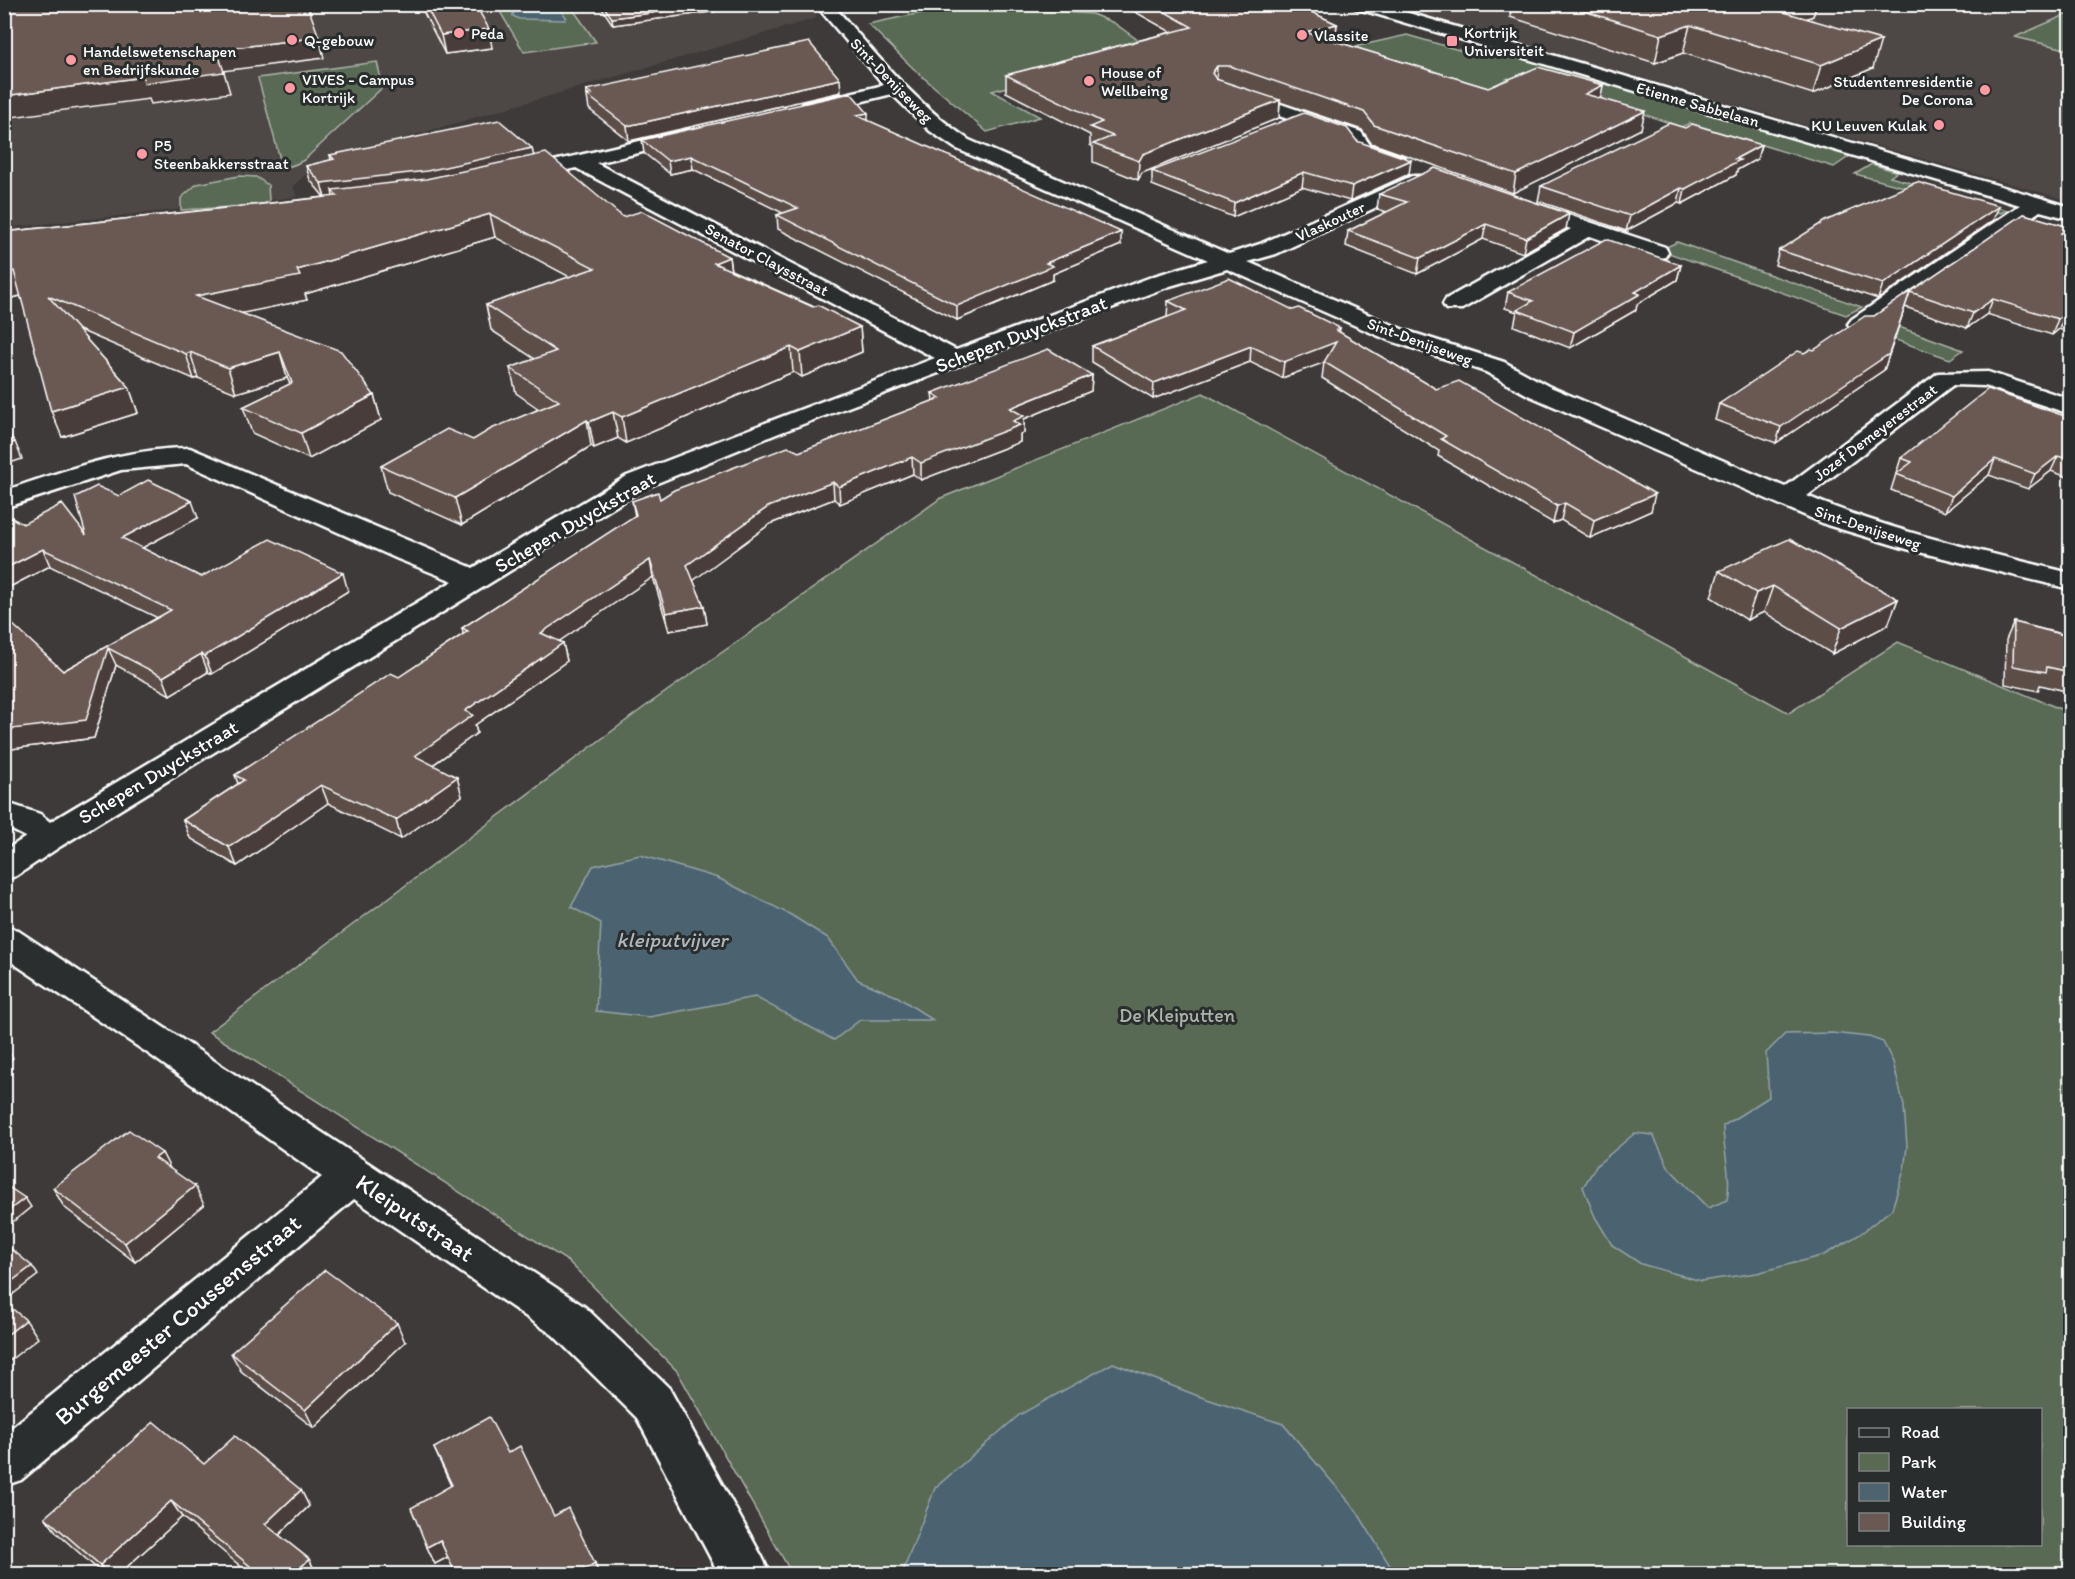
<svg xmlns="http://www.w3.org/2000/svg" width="2075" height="1579" font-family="Itim,sans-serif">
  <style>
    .built { fill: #4e4745 }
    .green { fill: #596a53; stroke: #acb4a9; stroke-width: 1.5; fill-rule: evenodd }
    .water { fill: #4c6470; stroke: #94a2a9; stroke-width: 1.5 }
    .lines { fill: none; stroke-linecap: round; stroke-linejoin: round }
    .minor-casing { stroke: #fff; stroke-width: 5 }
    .minor { fill: #2a2d2e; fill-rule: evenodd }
    .wall { fill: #5b4d47; stroke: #fff; stroke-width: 1.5 }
    .shaded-wall { fill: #4a3e3a; stroke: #fff; stroke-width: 1.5 }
    .building { fill: #6a5953; stroke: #fff; stroke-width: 1.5 }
    .poi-dot { fill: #ff9aa2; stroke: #2a2d2e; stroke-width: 2 }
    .labels { text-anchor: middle; stroke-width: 6; stroke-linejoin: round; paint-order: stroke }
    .far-poi-label { font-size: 16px; fill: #fff; stroke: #2a2d2e; text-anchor: start }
    .far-street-label { font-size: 16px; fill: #fff; stroke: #2a2d2e }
    .street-label { font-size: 20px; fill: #fff; stroke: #2a2d2e }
    .park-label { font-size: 20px; fill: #acb4a9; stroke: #2a2d2e }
    .water-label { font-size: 21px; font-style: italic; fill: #aeb9bf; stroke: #2a2d2e }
    .near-street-label { font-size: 24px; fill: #fff; stroke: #2a2d2e }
  </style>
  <rect width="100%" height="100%" fill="#3d3a39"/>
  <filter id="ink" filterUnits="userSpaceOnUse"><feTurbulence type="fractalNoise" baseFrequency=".0167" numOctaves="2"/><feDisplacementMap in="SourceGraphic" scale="12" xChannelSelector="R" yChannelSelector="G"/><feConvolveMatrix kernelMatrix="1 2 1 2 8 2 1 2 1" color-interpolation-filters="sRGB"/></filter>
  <g filter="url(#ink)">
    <g class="built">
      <path d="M812,4L817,18L336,158L313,168L293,186L297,197L5,228L4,5Z"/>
      <path d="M1387,5H2070V13L2016,37L2070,50V201Z"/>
    </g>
    <g class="green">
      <path d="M496,5H534L513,13L566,17L555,5H570L596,42L524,52Z"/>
      <path d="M959,5H1011L1024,9L1092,14L1114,23L1145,45L1084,67L992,91L1040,117L987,132L917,72L868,24Z"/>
      <path d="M2070,13V50L2015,37Z"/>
      <path d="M1407,35L1476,55L1493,49L1850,156L1834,167L1690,123L1681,127L1559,85L1546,91L1508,78L1480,93L1345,49Z"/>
      <path d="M377,62L383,87L304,160C289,169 275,171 258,167L281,163L258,78Z"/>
      <path d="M1872,164L1897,172L1890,177L2007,210L2001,213L1855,174Z"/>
      <path d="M239,176L256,177L268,185L269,200L263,205L181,210V198L197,184Z"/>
      <path d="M1677,242L1862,307L1846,315L1660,250Z"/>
      <path d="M1888,323L1963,350L1950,359L1876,333Z"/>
      <path d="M1203,393L1789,713L1898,642L2070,713V1574H792L677,1371L569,1262L209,1032L643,708L941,498ZM1848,1410H2040V1544H1848Z"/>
    </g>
    <g class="water">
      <path d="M555,4L566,17L565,20L519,19L513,16V13L534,5Z"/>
      <path d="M640,855L718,878L791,915L828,938L858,980L898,997L933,1020H860L834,1040L755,997L649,1017L596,1011L601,923L571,907L593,866Z"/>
      <path d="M1832,1033L1869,1037L1883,1042L1893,1062L1904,1106L1907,1146L1904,1170L1892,1209L1859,1235L1824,1255L1757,1273L1701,1281L1641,1264L1612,1245L1595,1217L1583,1187L1597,1165L1635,1133L1653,1135L1669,1168L1708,1208L1727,1200C1732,1174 1723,1152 1723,1126L1769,1097L1766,1053L1785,1034Z"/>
      <path d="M1113,1363L1201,1397L1283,1424L1356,1510L1395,1574H902L935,1488L1019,1415Z"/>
    </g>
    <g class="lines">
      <g class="minor-casing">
        <g id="minor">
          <path d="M815,4H832C875,53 915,104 969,140L1229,254L1260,244L1412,176H1426L1429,180L1426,184L1276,254L1248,262L1404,330L1504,362L1548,386L1785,487L1938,373L1988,372L2070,399V414L1985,386L1953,385L1807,496C1891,532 1982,551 2070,573V589L1907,549L1827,525L1530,396L1486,372L1388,340L1227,269L1170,286L779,433L645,488L61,846L16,876L4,880V851L26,837L4,826V802L40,814L50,822L453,581L398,559L186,464L121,470L4,508V491C66,470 125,448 190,448L473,568L627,476L935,358L576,168L518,181L511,179L508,175L511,171L687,130L694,132L697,136L694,140L596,163L956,350L1154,276L1208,260L955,148L930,131L892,94L810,114L803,112L801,108L803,104L884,85Z"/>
          <path d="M1350,4H1378L2044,199L2070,207V219L2040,211L1868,329H1852L1848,324L1852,319L2020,205L1352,7Z"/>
          <path d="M1238,89L1361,132L1370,145L1403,157L1406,161L1403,165H1389L1356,153L1347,140L1231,99L1229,95L1231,91Z"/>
          <path d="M1526,201L1665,247L1668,252L1665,257L1657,259L1590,236L1462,309H1446L1443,304L1446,299L1571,229L1519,211L1516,207L1519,203Z"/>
          <path d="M4,926L17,930L585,1307L669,1388L762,1557L770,1574H719L637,1418L553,1335L354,1199L21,1480L4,1486V1434L322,1177L149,1054L4,957Z"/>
        </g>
      </g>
      <use href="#minor" class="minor"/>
    </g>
    <g class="wall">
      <path d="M421,4H475L492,48L445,54L422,9Z"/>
      <path d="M599,4H771L613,25Z"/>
      <path d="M1016,4H1057L1027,10Z"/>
      <path d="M1121,4H1294L1337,24L1335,41H1334L1488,88L1603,85L1600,99L1641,129L1513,193L1371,143L1362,130L1280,102L1279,118L1142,173L1138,180L1093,162V147L1090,145V135L1006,92V75L1171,32Z"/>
      <path d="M1512,4H1817L1813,16L1807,19L1873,68L1813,94L1683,53L1655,63L1510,17Z"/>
      <path d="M586,90L841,92L629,141L589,109Z"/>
      <path d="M868,121L1121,245L1053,274V280L957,320L778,229L777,215L783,213L693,169L670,174L644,153L642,140Z"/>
      <path d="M1685,128L1761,145L1757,159L1737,170L1736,175L1682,204L1678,203L1626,231L1538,201L1541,186Z"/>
      <path d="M1357,141L1409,174L1350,201L1302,187L1233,217L1152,185V171Z"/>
      <path d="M330,155H534L623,217L729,257L731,270L860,327L862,352L802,377L793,372L626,443L618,438L594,448L591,446L462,525L388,492L381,466L473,440L539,409L516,393L510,368L535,359L491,330L486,305L570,277L495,237L305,294L307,300L241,313L374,395L381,420L309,459L252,433L243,407L290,384L287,378L236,393L198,378L194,379L77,329L129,387L138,413L62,437L21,296L4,300V232L324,197L310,180L306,166L331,160Z"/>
      <path d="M1379,194L1566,229L1523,253L1483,239L1417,274L1346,246L1348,231L1387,212L1377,209Z"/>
      <path d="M2024,214L2069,227L2066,234L2070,235V333L2059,329L2052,335L1987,314L1967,328L1905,307L1884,370L1776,443L1715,420L1719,404L1804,353L1814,350L1874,316Z"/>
      <path d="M1993,220L1878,299L1775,265L1779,250Z"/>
      <path d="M1681,265L1677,280L1637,304L1636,310L1570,348L1514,326L1517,312L1505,308L1508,292Z"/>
      <path d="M1168,301L1293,310L1339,332L1436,389L1651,511L1590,538L1561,520L1553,523L1438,456L1439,451L1322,378L1324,362L1282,378L1250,362L1153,399L1092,362V346L1167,317Z"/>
      <path d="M1092,375L1091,391L1024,419V433L1020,434V442L921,480L913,474L840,504L834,499L770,524L693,580L704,606L707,624L669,631L653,577L559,641L563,643L567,661L475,725L477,733L433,765L462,796L401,839L328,803L237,866L190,838L183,820L238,784L235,775L399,677L463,634L462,628L635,516L632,501L660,499L799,452L933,401L932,393Z"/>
      <path d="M2070,418V478L2051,471L2028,489L1989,475L1945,512L1891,490L1901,458Z"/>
      <path d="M119,496L198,518L142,548L201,577L348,591L212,674L208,672L170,695L116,665L94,738L4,750V624L63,671L158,618L50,566L4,590V520L86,535Z"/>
      <path d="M1719,571L1898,599L1888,625L1832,654L1764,612L1747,620L1711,597Z"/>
      <path d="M2014,622L2062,634L2063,630L2070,632V692L2040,685L2038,691L2005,684L2006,640Z"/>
      <path d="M162,1153L170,1169L204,1205L135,1262L64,1207L53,1188Z"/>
      <path d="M405,1342L314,1428L241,1371L231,1353Z"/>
      <path d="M434,1448L508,1453L554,1516L595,1563L448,1557L435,1564L427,1547L451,1486Z"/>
      <path d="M204,1464L301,1490L309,1506L279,1535L309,1559L317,1575H251L182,1517L118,1575H104L57,1533L45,1517Z"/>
    </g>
    <g class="shaded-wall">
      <path d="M720,4H771L613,25L612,18Z"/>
      <path d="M1027,4H1057L1027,10Z"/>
      <path d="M1780,4H1817L1813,16L1763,35L1770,8Z"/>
      <path d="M1337,24L1335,41L1303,49L1305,32Z"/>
      <path d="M1690,25L1683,53L1655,63L1661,35Z"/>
      <path d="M489,29L492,48L445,54L441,35Z"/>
      <path d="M319,37L324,58L223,71L217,50Z"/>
      <path d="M1881,40L1873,68L1813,94L1821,65Z"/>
      <path d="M1217,66L1216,84L1212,73Z"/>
      <path d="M224,72L230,93L151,104L149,99L4,118V96L143,77Z"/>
      <path d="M840,79L841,92L629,141L627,126Z"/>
      <path d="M1603,85L1600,103L1585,94Z"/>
      <path d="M1280,100L1279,118L1142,173L1138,180L1139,161L1143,154Z"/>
      <path d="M1645,111L1641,129L1513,193L1516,174Z"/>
      <path d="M868,113V125L856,115Z"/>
      <path d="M1761,145L1757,159L1737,170L1736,175L1682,204L1685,189L1735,159Z"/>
      <path d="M532,148L535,162L337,196L332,190L333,197L325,198L321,183Z"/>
      <path d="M691,156L693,169L670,174L668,161Z"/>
      <path d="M1411,160L1409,174L1350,201L1352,186Z"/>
      <path d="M1304,172L1302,187L1233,217L1234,203Z"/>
      <path d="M1681,188L1678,203L1626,231L1630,216Z"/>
      <path d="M1999,206L1993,220L1878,299L1883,284Z"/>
      <path d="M490,214L495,237L305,294L307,300L204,321L196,296L297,270Z"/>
      <path d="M1569,214L1566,229L1523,253L1526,238Z"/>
      <path d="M1486,224L1483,239L1417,274L1420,258Z"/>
      <path d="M2069,227L2063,241L2061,233Z"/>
      <path d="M1121,232V245L1053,274V280L957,320V306L1046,263Z"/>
      <path d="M729,257L732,281L714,263Z"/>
      <path d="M1681,265L1677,280L1637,304L1636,310L1570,348L1574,332L1635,292Z"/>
      <path d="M14,271L24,295L4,300V273Z"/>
      <path d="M1910,292L1884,370L1776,443L1781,427Z"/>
      <path d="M1993,299L1987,314L1967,328L1973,313Z"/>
      <path d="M2065,314L2059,329L2052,335L2058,319Z"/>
      <path d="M860,327L862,352L802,377L800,352Z"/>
      <path d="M1340,328L1338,345L1334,359L1282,378L1284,362Z"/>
      <path d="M1251,346L1250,362L1153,399L1154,383Z"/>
      <path d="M791,347L793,372L626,443L622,417Z"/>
      <path d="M190,352L198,378L194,379L186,354Z"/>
      <path d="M280,352L287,378L236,393L228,368Z"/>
      <path d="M1092,375L1091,391L1024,419V433L1020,434V442L921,480V463L1010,408Z"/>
      <path d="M129,387L138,413L62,437L51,411Z"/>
      <path d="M374,395L381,420L309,459L301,433Z"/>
      <path d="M613,412L618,438L594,448L589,422Z"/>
      <path d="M587,420L591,446L462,525L455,498Z"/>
      <path d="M15,442L22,459L4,465V445Z"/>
      <path d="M2058,456L2051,471L2028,489L2035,474Z"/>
      <path d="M912,457L913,474L840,504L839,487Z"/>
      <path d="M1995,459L1989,475L1945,512L1952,496Z"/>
      <path d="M833,482L834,499L770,524L690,583L687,565L768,507Z"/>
      <path d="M1655,494L1651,511L1590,538L1594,520Z"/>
      <path d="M192,501L198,518L129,555L122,538Z"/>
      <path d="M1565,503L1561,520L1553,523L1557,506Z"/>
      <path d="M43,549L50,566L4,590V569Z"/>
      <path d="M650,560L653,577L545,651L541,633Z"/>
      <path d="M343,573L348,591L212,674L205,656Z"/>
      <path d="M1773,586L1764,612L1747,620L1756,593Z"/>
      <path d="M1898,599L1888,625L1832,654L1841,628Z"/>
      <path d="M704,606L707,624L669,631L666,613Z"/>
      <path d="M563,643L567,661L475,725L477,733L420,774L415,756L465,711Z"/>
      <path d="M108,648L116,665L94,738L4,750V730Z"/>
      <path d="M201,654L208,672L170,695L163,677Z"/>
      <path d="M457,777L462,796L401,839L396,820Z"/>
      <path d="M321,785L328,803L237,866L229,847Z"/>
      <path d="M4,1042L13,1058L4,1064Z"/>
      <path d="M162,1153L172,1172L155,1158Z"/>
      <path d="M195,1186L204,1205L135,1262L125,1243Z"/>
      <path d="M25,1198L31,1207L4,1229V1214Z"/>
      <path d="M32,1266L38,1275L8,1298L4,1293V1287Z"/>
      <path d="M26,1320L38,1338L4,1365V1337Z"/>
      <path d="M397,1323L405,1342L314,1428L305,1410Z"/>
      <path d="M301,1490L309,1506L274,1540L265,1524Z"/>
      <path d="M171,1501L182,1517L118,1575H107L100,1565Z"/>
      <path d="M440,1540L448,1557L435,1564L427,1547Z"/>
      <path d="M309,1559L317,1575H293Z"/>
      <path d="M595,1563L599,1575H576Z"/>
    </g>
    <g class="building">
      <path d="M4,4H307L319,37L217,50L224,72L144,83L143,77L4,96Z"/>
      <path d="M425,4H475L489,29L441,35Z"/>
      <path d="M602,4H720L612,18Z"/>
      <path d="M1151,4H1294L1337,24L1305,32L1488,88L1538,67L1603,85L1585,94L1645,111L1516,174L1374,125L1364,112L1230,66H1217L1212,73L1216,79L1280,100L1143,154L1139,161L1093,144L1113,136L1090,127L1102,122L1006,75L1192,27Z"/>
      <path d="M1561,4H1780L1770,8L1881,40L1821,65L1690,25L1661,35Z"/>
      <path d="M809,42L840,79L627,126L587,95L592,94L586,90Z"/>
      <path d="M851,93L868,113L856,115L1121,232L1046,263L1053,266L957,306L777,215L798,208L691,156L668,161L642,140Z"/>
      <path d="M1304,113L1347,128L1357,141L1411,160L1352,186L1304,172L1234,203L1152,171Z"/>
      <path d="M499,120L532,148L427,171L321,183L306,166L334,159L330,155Z"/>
      <path d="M1669,123L1685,128L1692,124L1761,145L1735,159L1740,160L1685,189L1681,188L1630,216L1541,186Z"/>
      <path d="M546,153L623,217L642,211L729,257L714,263L813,307L818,305L860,327L800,352L791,347L622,417L613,412L589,422L587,420L455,498L381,466L447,429L473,440L491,429L559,401L510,368L556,351L486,305L595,268L490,214L297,270L300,276L196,296L341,351L374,395L301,433L243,407L292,383L280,352L228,368L190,352L186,354L48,296L129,387L51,411L14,271L4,273V232L337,196L332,190L426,179Z"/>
      <path d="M1435,168L1569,214L1526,238L1486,224L1420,258L1348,231L1407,202L1379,194Z"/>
      <path d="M1917,182L1999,206L1883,284L1779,250L1825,221Z"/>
      <path d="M2024,214L2069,227L2061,233L2070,235V315L2065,314L2058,319L1993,299L1973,313L1910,292L1889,354L1781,427L1719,404L1798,351L1804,353L1811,349L1814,350L1865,316H1874Z"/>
      <path d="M1606,239L1681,265L1635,292L1640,294L1574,332L1517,310L1533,301L1508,292Z"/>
      <path d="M1229,278L1293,310L1299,308L1340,328L1336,330L1436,389L1459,381L1655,494L1594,520L1565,503L1557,506L1441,439L1446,436L1324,362L1336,342L1284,362L1251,346L1154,383L1092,346L1186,310L1168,301Z"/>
      <path d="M1048,349L1092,375L1010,408L1024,416L1013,421L1020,425L921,463L912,457L839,487L833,482L768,507L687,565L704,606L666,613L650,560L541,633L563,643L465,711L473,715L415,756L457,777L396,820L321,785L229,847L183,820L244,780L235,775L391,673L399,677L468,631L462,628L636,515L632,501L658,492L660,499L674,490L788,447L799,452L940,398L932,393Z"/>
      <path d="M1988,389L2070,418V460L2058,456L2035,474L1995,459L1952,496L1896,474L1912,462L1901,458Z"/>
      <path d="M4,428L15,442L4,445Z"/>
      <path d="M148,480L192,501L122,538L201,577L270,539L343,573L205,656L201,654L163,677L108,648L86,720L4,730V624L10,622L63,671L171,610L43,549L4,569V520L10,517L23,524L62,504L86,535L75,497L97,486L119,496Z"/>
      <path d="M1789,539L1898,599L1841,628L1773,586L1756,593L1719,571Z"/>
      <path d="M2014,622L2064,635L2063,630L2070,632V672L2047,667L2046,672L2013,666Z"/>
      <path d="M129,1130L162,1153L155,1158L195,1186L125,1243L53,1188Z"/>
      <path d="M4,1184L25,1198L4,1214Z"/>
      <path d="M4,1243L32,1266L4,1287Z"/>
      <path d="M325,1270L397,1323L305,1410L231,1353Z"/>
      <path d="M4,1302L26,1320L4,1337Z"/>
      <path d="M489,1417L508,1453L520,1446L554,1516L568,1508L595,1563L576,1575H456L440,1540L427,1547L411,1508L452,1485L434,1448Z"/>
      <path d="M154,1422L204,1464L235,1436L301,1490L265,1524L309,1559L293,1575H261L171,1501L100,1565L45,1517Z"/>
    </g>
  </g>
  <g class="poi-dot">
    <circle cx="459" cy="33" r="6"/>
    <circle cx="1302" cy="35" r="6"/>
    <circle cx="292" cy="40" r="6"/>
    <rect x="1446" y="35" width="12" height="12" rx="3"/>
    <circle cx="71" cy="60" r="6"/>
    <circle cx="1089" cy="81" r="6"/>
    <circle cx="290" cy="88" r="6"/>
    <circle cx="1985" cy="90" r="6"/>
    <circle cx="1939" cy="125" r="6"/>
    <circle cx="142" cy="154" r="6"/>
  </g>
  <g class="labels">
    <g class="far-poi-label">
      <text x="1464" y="38">Kortrijk<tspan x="1464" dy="18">Universiteit</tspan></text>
      <text x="471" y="39">Peda</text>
      <text x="1314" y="41">Vlassite</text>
      <text x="304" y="46">Q-gebouw</text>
      <text x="83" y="57">Handelswetenschapen<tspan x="83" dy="18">en Bedrijfskunde</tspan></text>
      <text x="1101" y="78">House of<tspan x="1101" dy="18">Wellbeing</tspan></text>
      <text x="302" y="85">VIVES - Campus<tspan x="302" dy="18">Kortrijk</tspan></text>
      <text x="1973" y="87" text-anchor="end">Studentenresidentie<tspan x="1973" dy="18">De Corona</tspan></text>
      <text x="1927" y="131" text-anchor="end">KU Leuven Kulak</text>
      <text x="154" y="151">P5<tspan x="154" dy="18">Steenbakkersstraat</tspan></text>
    </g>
    <g class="far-street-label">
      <text transform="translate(892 80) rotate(46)" y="6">Sint-Denijseweg</text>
      <text transform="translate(1698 104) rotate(16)" y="6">Etienne Sabbelaan</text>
      <text transform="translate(1330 221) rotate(-25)" y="6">Vlaskouter</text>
      <text transform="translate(767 259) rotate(28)" y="6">Senator Claysstraat</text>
      <text transform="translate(1420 341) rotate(20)" y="6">Sint-Denijseweg</text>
      <text transform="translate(1875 432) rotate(-37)" y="6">Jozef Demeyerestraat</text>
      <text transform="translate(1868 527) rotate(18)" y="6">Sint-Denijseweg</text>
    </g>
    <g class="street-label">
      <text transform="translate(1021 334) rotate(-21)" y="7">Schepen Duyckstraat</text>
      <text transform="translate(575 522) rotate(-30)" y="7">Schepen Duyckstraat</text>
      <text transform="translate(158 772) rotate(-31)" y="7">Schepen Duyckstraat</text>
    </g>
    <g class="park-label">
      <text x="1177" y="1022">De Kleiputten</text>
    </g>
    <g class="water-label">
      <text x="672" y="947">kleiputvijver</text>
    </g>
    <g class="near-street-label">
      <text transform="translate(415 1218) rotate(34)" y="8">Kleiputstraat</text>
      <text transform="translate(178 1320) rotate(-40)" y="8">Burgemeester Coussensstraat</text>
    </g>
  </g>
  <rect width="2075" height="1579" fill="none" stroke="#2a2d2e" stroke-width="24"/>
  <rect x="12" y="12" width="2051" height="1555" fill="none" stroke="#fff" stroke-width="2" filter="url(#ink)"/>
  <rect x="1847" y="1408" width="195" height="138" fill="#2a2d2e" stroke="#7f8182" stroke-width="1.5"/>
  <rect x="1859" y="1428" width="30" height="9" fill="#2a2d2e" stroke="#7f8182" stroke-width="1.5"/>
  <text x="1901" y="1438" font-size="18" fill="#ffffff">Road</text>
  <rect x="1859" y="1453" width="30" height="18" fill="#596a53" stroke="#7f8182" stroke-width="1.5"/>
  <text x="1901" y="1468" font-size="18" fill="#ffffff">Park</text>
  <rect x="1859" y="1483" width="30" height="18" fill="#4c6470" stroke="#7f8182" stroke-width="1.5"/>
  <text x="1901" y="1498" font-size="18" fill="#ffffff">Water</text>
  <rect x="1859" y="1513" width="30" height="18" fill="#6a5953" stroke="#7f8182" stroke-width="1.5"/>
  <text x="1901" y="1528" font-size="18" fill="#ffffff">Building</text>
</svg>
